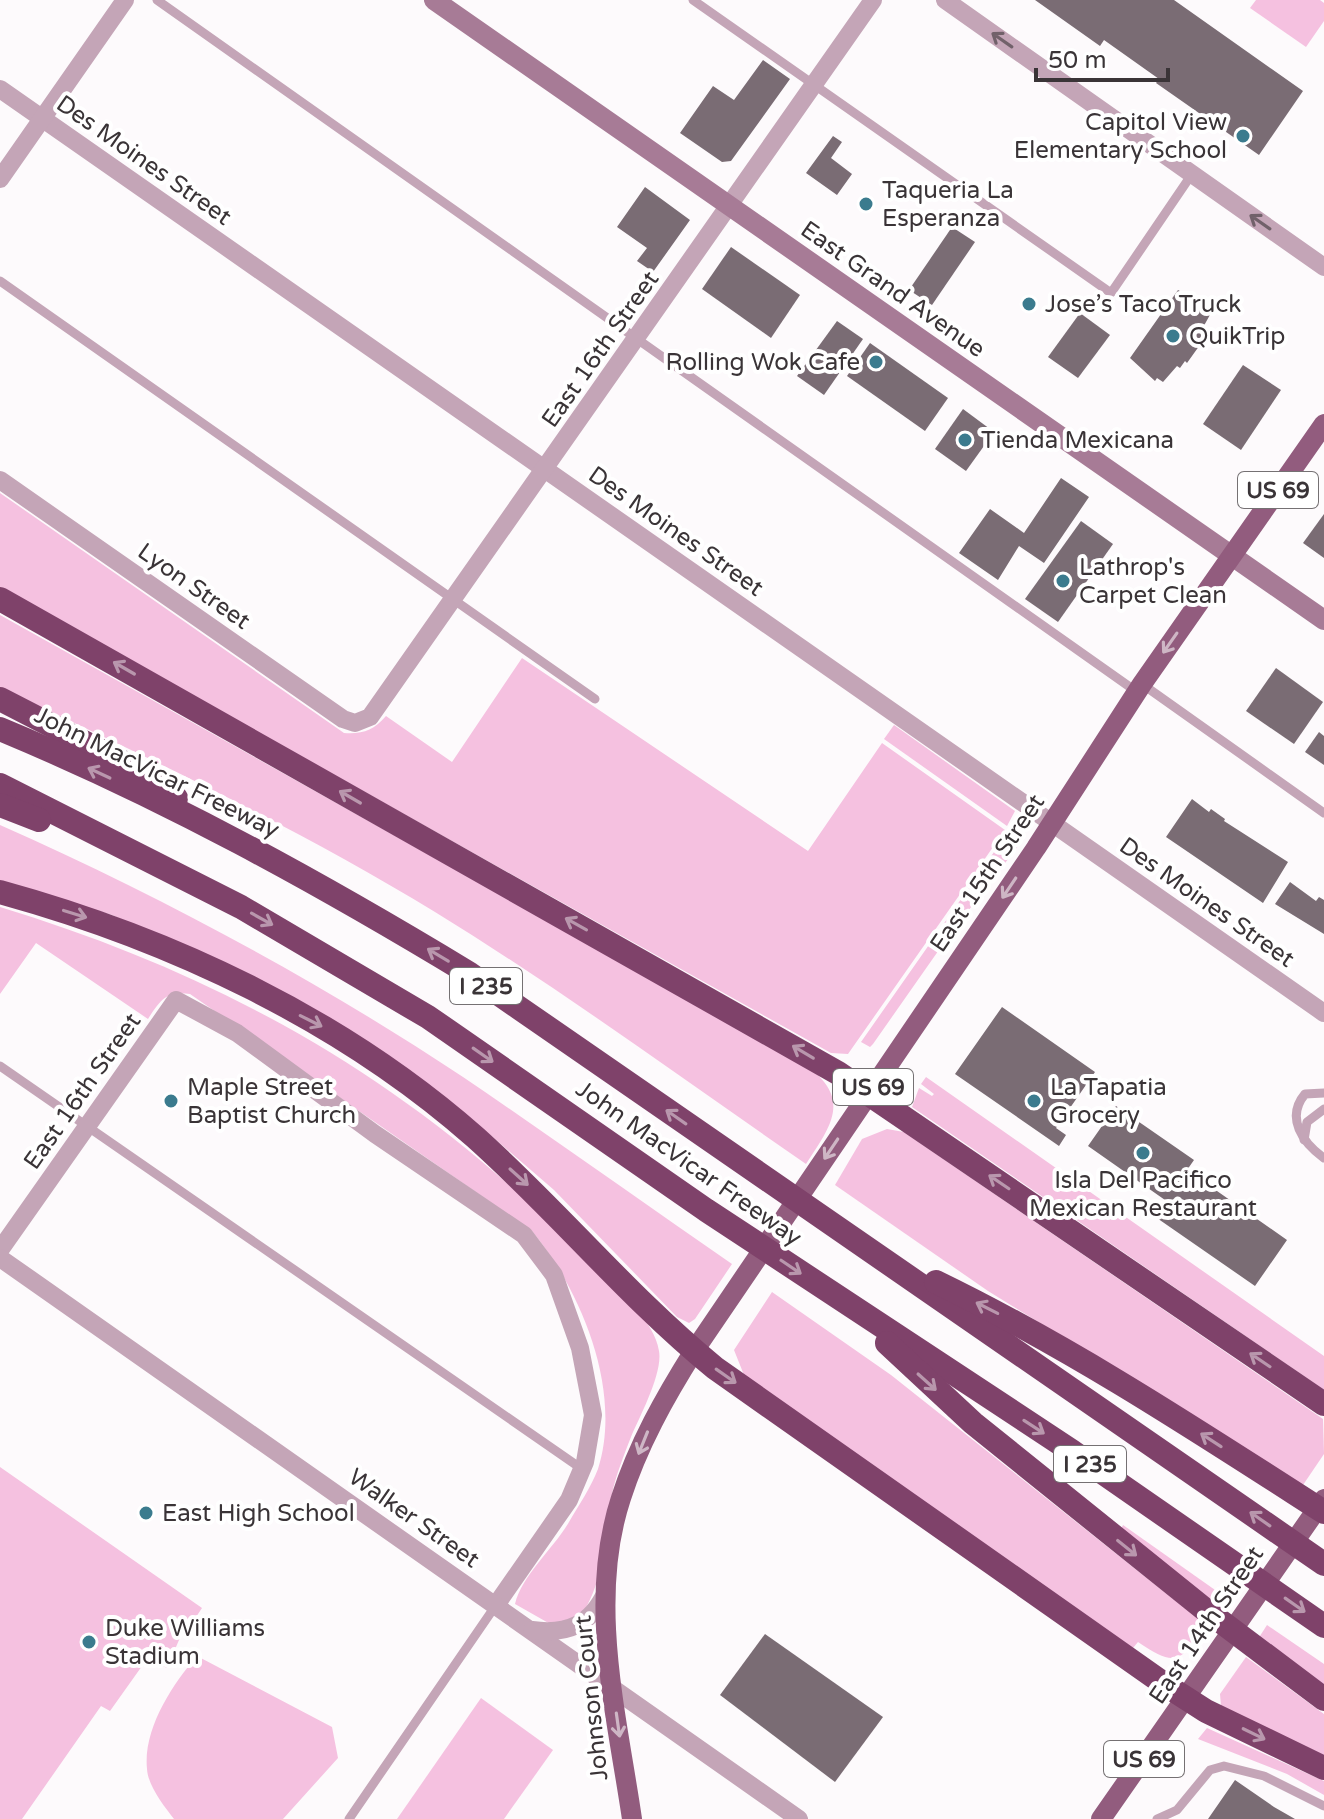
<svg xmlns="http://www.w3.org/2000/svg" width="1324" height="1819" font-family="'Varela Round',sans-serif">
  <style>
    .green { fill: #f5c1e0 }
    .building { fill: #7a6c74 }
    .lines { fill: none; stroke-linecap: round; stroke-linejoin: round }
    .lane { stroke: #c4a5b7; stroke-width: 9 }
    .street { stroke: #c4a5b7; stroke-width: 18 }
    .secondary { stroke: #a77b96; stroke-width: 20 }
    .primary { stroke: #925c7e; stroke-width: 20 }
    .highway { stroke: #7f426a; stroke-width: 24 }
    .oneway { stroke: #71616a }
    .oneway2 { stroke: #ceb6c5 }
    .oneway3 { stroke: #b997ad }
    .poi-dot { fill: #3b7b8e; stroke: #fff; stroke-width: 3 }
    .labels { text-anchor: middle; stroke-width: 8; stroke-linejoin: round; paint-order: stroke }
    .shield { fill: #fff; stroke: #757173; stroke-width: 2 }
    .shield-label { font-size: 22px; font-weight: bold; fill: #3a3437 }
    .poi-label { font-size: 24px; fill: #3a3437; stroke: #fff; text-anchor: start }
    .street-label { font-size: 24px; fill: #3a3437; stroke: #fff }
  </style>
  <rect width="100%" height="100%" fill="#fdfafc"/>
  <g class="green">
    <path d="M1256,0H1320L1324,3V21L1306,47L1250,8Z"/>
    <path d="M0,493L344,733C363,734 373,731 386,716L452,762L522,658L808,851L882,743L1005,830L848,1054L831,1053L0,588Z"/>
    <path d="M0,615L807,1066C852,1099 831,1126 806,1164C683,1079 562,990 435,912C295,827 148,757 0,688Z"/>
    <path d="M894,725L1015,811L1007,826L884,739Z"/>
    <path d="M0,825C160,896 317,980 463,1077C553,1138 642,1202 732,1264L695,1319L689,1323L677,1317L554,1190L488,1133L226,967L112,915L0,881Z"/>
    <path d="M1008,832L1022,841L948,937L873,1044L870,1047L861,1042Z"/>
    <path d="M0,907C232,978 420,1086 589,1262C611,1286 654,1317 659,1351C663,1373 640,1416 631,1437C624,1455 616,1475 612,1494C602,1539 607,1576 581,1616L552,1625L515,1604C522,1575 554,1548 569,1522C579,1505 591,1487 598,1469C623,1390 581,1291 532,1231L190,994C167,990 160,1000 148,1019L36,943L0,994Z"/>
    <path d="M926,1077L1324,1356V1390L912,1107L919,1088L932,1096L934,1094L921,1084Z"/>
    <path d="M887,1129L904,1132L1323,1419L1324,1454L1303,1485L988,1291L835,1185L862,1139Z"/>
    <path d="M772,1292L891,1375L1206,1625C1181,1661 1177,1669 1138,1642L1133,1648L744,1375L734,1350Z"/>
    <path d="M0,1467L202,1608L190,1626H185L167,1668L147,1659L110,1711L101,1706L22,1819H0Z"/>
    <path d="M1123,1525L1225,1597L1219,1606L1121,1529Z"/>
    <path d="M1267,1625L1324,1664V1687L1258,1639Z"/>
    <path d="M197,1656L332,1727L338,1758L283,1819H174C164,1806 148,1786 147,1769C143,1729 172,1685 197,1656Z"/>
    <path d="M1246,1657L1324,1714V1757L1221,1706L1220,1694Z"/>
    <path d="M481,1698L553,1750L504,1819H397Z"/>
    <path d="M1207,1728L1324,1781V1795L1287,1774L1198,1739Z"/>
  </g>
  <g class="building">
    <path d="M1035,0H1174L1303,91L1259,155L1156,83L1159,79L1104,40L1100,46Z"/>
    <path d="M763,60L790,79L731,161L722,162L680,133L713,86L734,100Z"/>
    <path d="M833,136L842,142L831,158L852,174L837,195L806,173Z"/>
    <path d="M645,187L690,220L653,272L637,261L647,248L617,227Z"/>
    <path d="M952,227L975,242L932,305L909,290Z"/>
    <path d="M731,247L800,295L771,338L702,289Z"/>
    <path d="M1178,290L1207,306L1205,309L1211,313L1201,331L1204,333L1199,340L1202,342L1187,363L1185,361L1180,368L1177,366L1163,382L1157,378L1155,381L1130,358Z"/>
    <path d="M1080,313L1110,335L1078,378L1048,357Z"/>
    <path d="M837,321L863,339L824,395L797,376Z"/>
    <path d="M870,343L948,398L925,431L847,376Z"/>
    <path d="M1243,365L1281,390L1241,450L1203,424Z"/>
    <path d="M963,409L994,432L966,471L935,449Z"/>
    <path d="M1061,478L1089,497L1044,563L1019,546L998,580L959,553L990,509L1024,533Z"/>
    <path d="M1324,514V558L1303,543Z"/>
    <path d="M1081,521L1113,544L1058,622L1025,599Z"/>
    <path d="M1276,668L1323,702L1294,744L1246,711Z"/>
    <path d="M1319,732L1324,736V765L1305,752Z"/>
    <path d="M1192,799L1209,812L1211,809L1225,819L1224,821L1288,862L1263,903L1166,837Z"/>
    <path d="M1290,882L1316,901L1319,897L1324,900V934L1275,904Z"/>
    <path d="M1002,1007L1095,1072L1056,1128L1066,1135L1059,1146L955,1074Z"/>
    <path d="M1116,1106L1194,1160L1187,1170L1287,1240L1255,1286L1154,1216L1165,1200L1088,1146Z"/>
    <path d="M765,1634L883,1717L835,1782L720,1695Z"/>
    <path d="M1235,1780L1274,1807L1295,1819H1208Z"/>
  </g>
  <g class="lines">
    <g class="lane">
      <path d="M157,0L1137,692"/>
      <path d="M693,0L1111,293L1192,174"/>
      <path d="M0,281L595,699"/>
      <path d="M1142,684L1324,813"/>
      <path d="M0,1066L582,1469"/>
      <path d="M1324,1093L1305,1094C1285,1118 1303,1143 1324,1158"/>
      <path d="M1304,1140L1307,1122L1324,1109"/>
      <path d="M349,1819L496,1605"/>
      <path d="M1157,1819L1177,1810L1210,1770L1224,1766L1264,1776L1324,1806"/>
    </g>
    <g class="street">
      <path d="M945,0L1324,267"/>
      <path d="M0,89L1324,1013"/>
      <path d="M0,179L125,0"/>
      <path d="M0,480L343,719L355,723L370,717L873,0"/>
      <path d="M0,1250L176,1000L237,1033L375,1134L524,1235L554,1275L580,1348L593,1415L585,1462L569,1500L496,1605"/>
      <path d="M0,1258L799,1819"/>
      <path d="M532,1630C568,1635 591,1624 606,1592"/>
    </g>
    <path class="secondary" d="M434,0L1324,620"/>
    <g class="primary">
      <path d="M632,1819C617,1716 587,1601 621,1498C638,1445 665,1397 694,1351L1036,848L1142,684L1324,424"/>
      <path d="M1101,1819L1324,1499"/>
    </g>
    <g class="highway">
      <path d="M0,599L838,1073L1324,1404"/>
      <path d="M0,699L134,768L176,798"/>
      <path d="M0,729C164,797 318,882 470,974L1324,1564"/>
      <path d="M0,785L241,907L428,1017L706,1210L1073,1452L1324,1626"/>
      <path d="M0,805L39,820"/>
      <path d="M0,892C171,939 341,1019 475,1137C558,1211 629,1298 715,1368L1167,1686L1206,1711L1324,1768"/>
      <path d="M936,1282C1072,1348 1198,1431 1324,1512"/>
      <path d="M887,1343L973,1423L1203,1608L1324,1699"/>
    </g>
  </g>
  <defs><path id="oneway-shaft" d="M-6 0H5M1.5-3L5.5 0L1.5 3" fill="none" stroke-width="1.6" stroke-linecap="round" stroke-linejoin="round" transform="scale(2)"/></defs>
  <g class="oneway">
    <use href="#oneway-shaft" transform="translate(1002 40) rotate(-145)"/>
    <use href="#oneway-shaft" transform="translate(1260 222) rotate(-145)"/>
  </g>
  <g class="oneway2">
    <use href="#oneway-shaft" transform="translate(1170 643) rotate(125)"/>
    <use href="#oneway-shaft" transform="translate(1009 888) rotate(124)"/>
    <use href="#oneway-shaft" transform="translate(831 1149) rotate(124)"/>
    <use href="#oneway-shaft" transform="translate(643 1443) rotate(112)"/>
    <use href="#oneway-shaft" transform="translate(618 1725) rotate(82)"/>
  </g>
  <g class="oneway3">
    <use href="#oneway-shaft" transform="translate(124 668) rotate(-150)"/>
    <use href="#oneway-shaft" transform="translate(99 773) rotate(-155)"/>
    <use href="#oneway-shaft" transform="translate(350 797) rotate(-150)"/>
    <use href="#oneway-shaft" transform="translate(75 914) rotate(17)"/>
    <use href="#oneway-shaft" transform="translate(262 919) rotate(29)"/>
    <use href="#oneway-shaft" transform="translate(576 924) rotate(-151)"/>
    <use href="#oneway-shaft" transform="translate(438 955) rotate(-149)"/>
    <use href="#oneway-shaft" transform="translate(311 1021) rotate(27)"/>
    <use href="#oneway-shaft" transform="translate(803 1052) rotate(-149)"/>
    <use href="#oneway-shaft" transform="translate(483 1055) rotate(35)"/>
    <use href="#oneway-shaft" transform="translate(676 1117) rotate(-145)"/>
    <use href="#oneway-shaft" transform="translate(519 1177) rotate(42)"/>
    <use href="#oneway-shaft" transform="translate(999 1182) rotate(-146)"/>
    <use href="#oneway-shaft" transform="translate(791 1267) rotate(34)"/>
    <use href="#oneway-shaft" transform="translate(987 1308) rotate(-153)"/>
    <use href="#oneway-shaft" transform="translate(1260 1360) rotate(-146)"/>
    <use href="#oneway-shaft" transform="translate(726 1376) rotate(35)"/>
    <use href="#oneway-shaft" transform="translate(927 1382) rotate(42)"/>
    <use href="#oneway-shaft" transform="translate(1034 1427) rotate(33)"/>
    <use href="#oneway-shaft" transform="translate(1211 1440) rotate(-147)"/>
    <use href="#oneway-shaft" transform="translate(1260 1519) rotate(-145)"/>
    <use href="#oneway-shaft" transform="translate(1127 1548) rotate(39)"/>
    <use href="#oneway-shaft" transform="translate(1295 1605) rotate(35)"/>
    <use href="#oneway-shaft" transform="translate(1254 1734) rotate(26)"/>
  </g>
  <g class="poi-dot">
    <circle cx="1243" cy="136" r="8"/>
    <circle cx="866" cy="204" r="8"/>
    <circle cx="1029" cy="304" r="8"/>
    <circle cx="1173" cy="336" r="8"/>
    <circle cx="876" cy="362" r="8"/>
    <circle cx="965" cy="440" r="8"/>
    <circle cx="1063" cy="581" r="8"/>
    <circle cx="171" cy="1101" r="8"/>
    <circle cx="1034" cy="1101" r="8"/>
    <circle cx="1143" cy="1153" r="8"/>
    <circle cx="146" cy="1513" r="8"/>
    <circle cx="89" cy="1642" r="8"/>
  </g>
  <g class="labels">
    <g class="shield">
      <rect x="1238" y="472" width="80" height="36" rx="6"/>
      <rect x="450" y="968" width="72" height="36" rx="6"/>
      <rect x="833" y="1069" width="80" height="36" rx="6"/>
      <rect x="1054" y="1446" width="72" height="36" rx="6"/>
      <rect x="1104" y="1741" width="80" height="36" rx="6"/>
    </g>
    <g class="shield-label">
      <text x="1278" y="498">US 69</text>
      <text x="486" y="994">I 235</text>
      <text x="873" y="1095">US 69</text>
      <text x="1090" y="1472">I 235</text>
      <text x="1144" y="1767">US 69</text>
    </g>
    <g class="poi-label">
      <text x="1227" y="130" text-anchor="end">Capitol View<tspan x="1227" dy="28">Elementary School</tspan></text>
      <text x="882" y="198">Taqueria La<tspan x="882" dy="28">Esperanza</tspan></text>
      <text x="1045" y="312">Jose’s Taco Truck</text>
      <text x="1189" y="344">QuikTrip</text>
      <text x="860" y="370" text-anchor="end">Rolling Wok Cafe</text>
      <text x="981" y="448">Tienda Mexicana</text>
      <text x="1079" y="575">Lathrop's<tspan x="1079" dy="28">Carpet Clean</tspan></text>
      <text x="187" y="1095">Maple Street<tspan x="187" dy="28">Baptist Church</tspan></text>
      <text x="1050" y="1095">La Tapatia<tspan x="1050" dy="28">Grocery</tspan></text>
      <text x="1143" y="1188" text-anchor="middle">Isla Del Pacifico<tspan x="1143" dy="28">Mexican Restaurant</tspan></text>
      <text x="162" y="1521">East High School</text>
      <text x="105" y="1636">Duke Williams<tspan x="105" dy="28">Stadium</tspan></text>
    </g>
    <g class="street-label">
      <text transform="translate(144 160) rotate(35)" y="8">Des Moines Street</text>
      <text transform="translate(893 289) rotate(35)" y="8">East Grand Avenue</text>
      <text transform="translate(600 349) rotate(-55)" y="8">East 16th Street</text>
      <text transform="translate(676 531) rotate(35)" y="8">Des Moines Street</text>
      <text transform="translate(194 586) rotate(35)" y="8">Lyon Street</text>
      <text transform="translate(157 772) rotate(26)" y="8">John MacVicar Freeway</text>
      <text transform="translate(987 873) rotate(-56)" y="8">East 15th Street</text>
      <text transform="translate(1207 902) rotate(35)" y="8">Des Moines Street</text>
      <text transform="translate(82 1091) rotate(-55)" y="8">East 16th Street</text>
      <text transform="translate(689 1163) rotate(35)" y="8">John MacVicar Freeway</text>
      <text transform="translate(414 1518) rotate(35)" y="8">Walker Street</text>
      <text transform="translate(1206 1625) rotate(-56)" y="8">East 14th Street</text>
      <text transform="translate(591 1698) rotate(-96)" y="8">Johnson Court</text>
    </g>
  </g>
  <path d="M1036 68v12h132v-12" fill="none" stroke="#3a3437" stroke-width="4"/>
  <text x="1048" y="68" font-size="24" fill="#3a3437" stroke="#ffffff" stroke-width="6" paint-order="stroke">50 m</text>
</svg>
